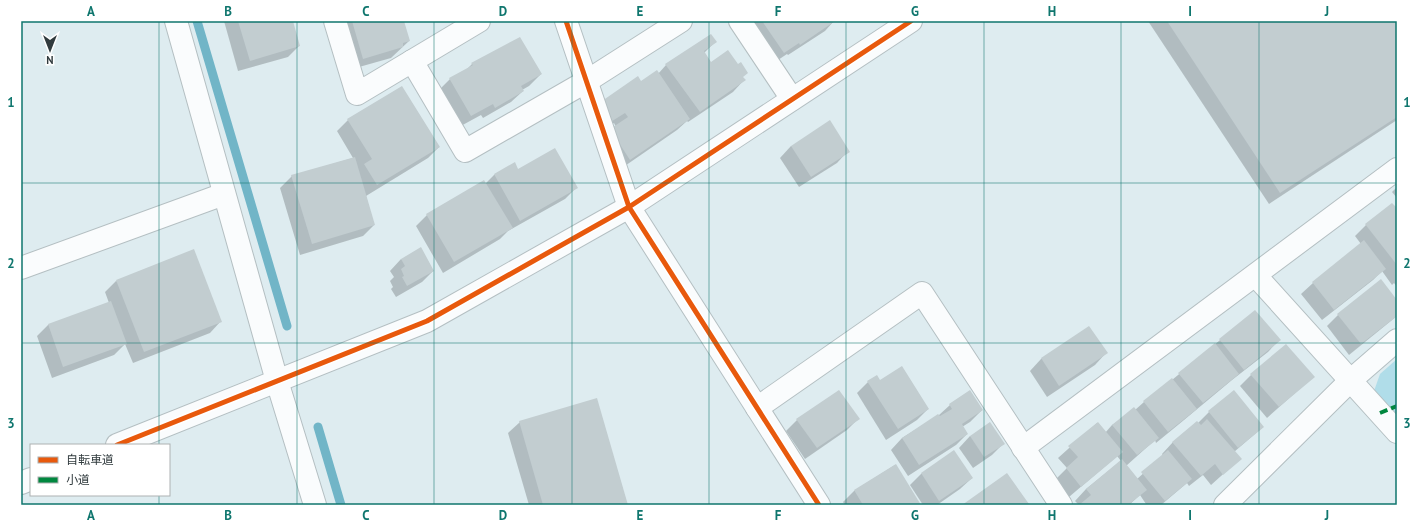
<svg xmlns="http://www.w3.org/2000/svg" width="1418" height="526" font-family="'PT Sans','Noto Sans JP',sans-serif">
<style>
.green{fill:#b0dde9}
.shadow{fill:#0003}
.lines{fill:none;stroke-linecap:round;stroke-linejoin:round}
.stream{stroke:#71b5c7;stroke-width:9}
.building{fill:#c2cdd0}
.minor-casing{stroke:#b4bfc2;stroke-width:24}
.minor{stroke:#fafcfd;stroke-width:22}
.quiet{stroke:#00873e;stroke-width:4;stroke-dasharray:8 4;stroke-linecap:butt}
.cycleway-casing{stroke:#fff;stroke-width:8}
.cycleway{stroke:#e8590c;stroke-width:5}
.grid{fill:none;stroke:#0f766e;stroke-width:1;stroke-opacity:0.55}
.neatline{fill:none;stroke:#0f766e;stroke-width:1.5}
.grid-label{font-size:13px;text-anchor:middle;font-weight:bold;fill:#0f766e}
</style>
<rect width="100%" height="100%" fill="#deecf0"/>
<!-- green -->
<path class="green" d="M 1397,359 L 1397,416 L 1374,391 L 1380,374 Z"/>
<!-- shadow -->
<g class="shadow">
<path d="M 224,21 L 292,21 L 299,46 L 288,57 L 238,71 Z"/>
<path d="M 337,21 L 403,21 L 409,41 L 391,58 L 352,69 Z"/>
<path d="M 746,21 L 834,21 L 825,31 L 788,55 L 787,54 L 772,64 Z"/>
<path d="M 1148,21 L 1397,21 L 1397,120 L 1269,204 Z"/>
<path d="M 715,42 L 704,53 L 711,63 L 742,78 L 744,80 L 733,92 L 688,122 L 687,121 L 677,130 L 619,170 L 616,127 L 614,123 L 597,134 L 588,120 L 593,114 L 641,82 L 658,74 L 666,65 Z"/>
<path d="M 472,64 L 541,74 L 529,86 L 522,90 L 523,91 L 511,102 L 483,118 L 481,115 L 459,127 L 438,91 L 450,79 L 466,70 Z"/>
<path d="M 348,120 L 439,147 L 428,158 L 366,196 L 374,225 L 363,236 L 300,255 L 280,188 L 292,176 L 353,158 L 337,131 Z"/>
<path d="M 791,146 L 848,151 L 837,163 L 799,187 L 780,158 Z"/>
<path d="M 514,164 L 518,170 L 576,188 L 565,199 L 508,231 L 500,239 L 443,273 L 416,226 L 427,215 L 485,184 L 494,175 Z"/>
<path d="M 1397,187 L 1397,198 L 1392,192 Z"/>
<path d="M 1397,210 L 1397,287 L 1394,283 L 1392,285 L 1382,271 L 1373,280 L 1322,320 L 1301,294 L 1313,283 L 1361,244 L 1355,236 L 1366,225 Z"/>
<path d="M 401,259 L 433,271 L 422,282 L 396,297 L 391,289 L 393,287 L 390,281 L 394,277 L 390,271 Z"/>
<path d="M 116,281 L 221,321 L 210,333 L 133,363 L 125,344 L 114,355 L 52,378 L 37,336 L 48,325 L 109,303 L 105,292 Z"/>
<path d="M 1397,301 L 1397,316 L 1349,355 L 1327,326 L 1338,315 Z"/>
<path d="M 1255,311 L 1279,340 L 1268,352 L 1232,380 L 1184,420 L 1156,443 L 1155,440 L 1126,466 L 1137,479 L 1163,456 L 1162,454 L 1173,442 L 1198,423 L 1209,412 L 1234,392 L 1263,427 L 1234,452 L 1240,459 L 1211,485 L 1203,475 L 1189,486 L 1187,483 L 1161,505 L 1145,505 L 1146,504 L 1140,495 L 1129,505 L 1079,505 L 1075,501 L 1086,489 L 1121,461 L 1117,456 L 1069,497 L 1055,480 L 1067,468 L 1058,458 L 1097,423 L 1105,433 L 1112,425 L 1135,410 L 1144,402 L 1171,380 L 1172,380 Z"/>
<path d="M 1089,327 L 1106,353 L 1095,365 L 1047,397 L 1030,371 L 1041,359 Z"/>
<path d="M 1251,375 L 1313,377 L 1267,418 L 1240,386 Z"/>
<path d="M 868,382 L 928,409 L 917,420 L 886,440 L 857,393 Z"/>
<path d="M 950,405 L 982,410 L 970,422 L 962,427 L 967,434 L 956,445 L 908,476 L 891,450 L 902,438 L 939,415 Z"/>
<path d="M 858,419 L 847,430 L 805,459 L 786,431 L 797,420 Z"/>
<path d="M 520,422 L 627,505 L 529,505 L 508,433 Z"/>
<path d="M 970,436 L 1003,444 L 992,455 L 973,468 L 959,448 Z"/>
<path d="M 954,452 L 972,478 L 960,489 L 937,505 L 923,505 L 910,485 L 921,474 Z"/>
<path d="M 895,465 L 920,505 L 845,505 L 843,502 L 854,491 Z"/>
<path d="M 1007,474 L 1028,504 L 1027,505 L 964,505 Z"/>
</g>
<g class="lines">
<!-- stream -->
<g class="stream">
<path d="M 197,21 L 287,326"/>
<path d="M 318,427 L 341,505"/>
</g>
</g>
<!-- building -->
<g class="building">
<path d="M 238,21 L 293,21 L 300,46 L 250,61 Z"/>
<path d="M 352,21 L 404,21 L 410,41 L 403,43 L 403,47 L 363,59 Z"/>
<path d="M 762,21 L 835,21 L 800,45 L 799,43 L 784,53 Z"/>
<path d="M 1167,21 L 1397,21 L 1397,117 L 1280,193 Z"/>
<path d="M 711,34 L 717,42 L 704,51 L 711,62 L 728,50 L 738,64 L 741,62 L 748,73 L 743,77 L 746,80 L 700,112 L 665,64 Z"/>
<path d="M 520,37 L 542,74 L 521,86 L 524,91 L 495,108 L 493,104 L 471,116 L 449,78 L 473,65 L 471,63 Z"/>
<path d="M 657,70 L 690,119 L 630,160 L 610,129 L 628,117 L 625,113 L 609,123 L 602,101 L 638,76 L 641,81 Z"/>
<path d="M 402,86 L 440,147 L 377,185 L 364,164 L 372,159 L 347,119 Z"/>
<path d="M 830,120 L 850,152 L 811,177 L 791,146 Z"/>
<path d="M 555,148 L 578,188 L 520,221 L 494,174 L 515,162 L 518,169 Z"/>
<path d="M 355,157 L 375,225 L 312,244 L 291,175 Z"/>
<path d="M 484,180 L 513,228 L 454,262 L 426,214 Z"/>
<path d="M 1392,203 L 1397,208 L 1397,265 L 1365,224 Z"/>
<path d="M 1364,240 L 1386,269 L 1334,310 L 1312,282 Z"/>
<path d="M 421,247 L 434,271 L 407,286 L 402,277 L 404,276 L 401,269 L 405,266 L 401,259 Z"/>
<path d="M 194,249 L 222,322 L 144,352 L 116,280 Z"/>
<path d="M 1381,279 L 1397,300 L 1397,316 L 1361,344 L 1337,314 Z"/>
<path d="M 111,301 L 127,344 L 63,367 L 48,324 Z"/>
<path d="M 1255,310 L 1281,340 L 1244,370 L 1219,339 Z"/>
<path d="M 1089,326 L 1108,353 L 1059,386 L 1041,358 Z"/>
<path d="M 1215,343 L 1239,374 L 1203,403 L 1178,373 Z"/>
<path d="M 1286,344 L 1315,377 L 1279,407 L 1250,374 Z"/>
<path d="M 902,366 L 929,409 L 898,429 L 867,381 L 877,375 L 880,380 Z"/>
<path d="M 1172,378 L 1197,409 L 1168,432 L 1143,401 Z"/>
<path d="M 839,390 L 860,419 L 817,448 L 796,419 Z"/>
<path d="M 970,390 L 983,410 L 962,424 L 968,434 L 919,465 L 902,438 L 938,414 L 940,416 L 952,409 L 949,404 Z"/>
<path d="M 1234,390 L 1264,427 L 1238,448 L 1208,411 Z"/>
<path d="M 597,398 L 628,505 L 543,505 L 519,421 Z"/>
<path d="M 1134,407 L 1159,438 L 1137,455 L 1112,425 Z"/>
<path d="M 1207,419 L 1242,459 L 1223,475 L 1215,464 L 1201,476 L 1172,442 L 1197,421 L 1201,425 Z"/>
<path d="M 990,422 L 1005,444 L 984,457 L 970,436 Z"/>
<path d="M 1098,422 L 1123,452 L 1081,487 L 1066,468 L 1078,457 L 1068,446 Z"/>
<path d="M 954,450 L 973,478 L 939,501 L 921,473 Z"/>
<path d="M 1168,450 L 1192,479 L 1165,501 L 1141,472 Z"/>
<path d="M 1122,459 L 1147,490 L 1128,505 L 1079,505 L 1091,495 L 1086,489 Z"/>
<path d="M 896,464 L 921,505 L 863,505 L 854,490 Z"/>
<path d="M 1007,473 L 1029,504 L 962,505 Z"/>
</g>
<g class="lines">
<!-- minor casing -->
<g class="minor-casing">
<g id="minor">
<path d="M 176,21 L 277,381 L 315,505"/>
<path d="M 335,21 L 357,94 L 479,21"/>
<path d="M 566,21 L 629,207 L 819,505"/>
<path d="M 740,21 L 792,99"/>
<path d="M 412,61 L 465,151 L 587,81 L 681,21"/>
<path d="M 21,268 L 224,194"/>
<path d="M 1256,276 L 1397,432"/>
<path d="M 757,408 L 922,293 L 1061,505"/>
<path d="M 117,445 L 427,321 L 629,207 L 911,21"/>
<path d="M 1023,448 L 1397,169"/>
<path d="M 21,483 L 31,479"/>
<path d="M 1225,505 L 1351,380 L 1397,340"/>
</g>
</g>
<!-- minor -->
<use href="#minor" class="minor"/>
<!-- quiet -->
<path class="quiet" d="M 1380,413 L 1397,406"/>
<!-- cycleway casing -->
<g class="cycleway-casing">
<g id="cycleway">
<path d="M 566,21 L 629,207 L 819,505"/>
<path d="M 117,445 L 427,321 L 629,207 L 911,21"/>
</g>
</g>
<!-- cycleway -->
<use href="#cycleway" class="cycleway"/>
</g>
<!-- grid -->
<path class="grid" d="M 159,21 L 159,445M 297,21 L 297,505M 434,21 L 434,505M 572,21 L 572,505M 709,21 L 709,505M 846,21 L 846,505M 984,21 L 984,505M 1121,21 L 1121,505M 1259,21 L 1259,505M 21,183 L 1397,183M 21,343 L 1397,343M 159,495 L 159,505"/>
<!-- border -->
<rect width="1418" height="526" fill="none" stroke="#ffffff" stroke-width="44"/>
<!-- legend -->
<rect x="30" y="444" width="140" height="52" fill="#ffffff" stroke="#adb1b2"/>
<rect x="38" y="457" width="20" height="6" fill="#e8590c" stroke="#adb1b2"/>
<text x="66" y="464" font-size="12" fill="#313b3e">自転車道</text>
<rect x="38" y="477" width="20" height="6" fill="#00873e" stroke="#adb1b2"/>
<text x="66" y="484" font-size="12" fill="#313b3e">小道</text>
<!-- north arrow -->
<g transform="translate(50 50) rotate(180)" stroke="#ffffff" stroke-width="3" paint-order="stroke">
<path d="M0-3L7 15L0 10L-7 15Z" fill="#313b3e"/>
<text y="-6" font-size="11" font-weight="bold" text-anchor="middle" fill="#313b3e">N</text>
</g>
<rect x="22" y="22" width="1374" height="482" class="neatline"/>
<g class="grid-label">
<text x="91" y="16">A</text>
<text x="228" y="16">B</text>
<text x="366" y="16">C</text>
<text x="503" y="16">D</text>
<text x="640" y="16">E</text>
<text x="778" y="16">F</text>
<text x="915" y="16">G</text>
<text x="1052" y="16">H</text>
<text x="1190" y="16">I</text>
<text x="1327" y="16">J</text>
<text x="11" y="107">1</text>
<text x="1407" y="107">1</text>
<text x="11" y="268">2</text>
<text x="1407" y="268">2</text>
<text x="11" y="428">3</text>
<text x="1407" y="428">3</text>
<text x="91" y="520">A</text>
<text x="228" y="520">B</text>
<text x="366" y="520">C</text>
<text x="503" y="520">D</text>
<text x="640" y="520">E</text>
<text x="778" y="520">F</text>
<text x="915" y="520">G</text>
<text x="1052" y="520">H</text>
<text x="1190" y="520">I</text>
<text x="1327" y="520">J</text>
</g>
</svg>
